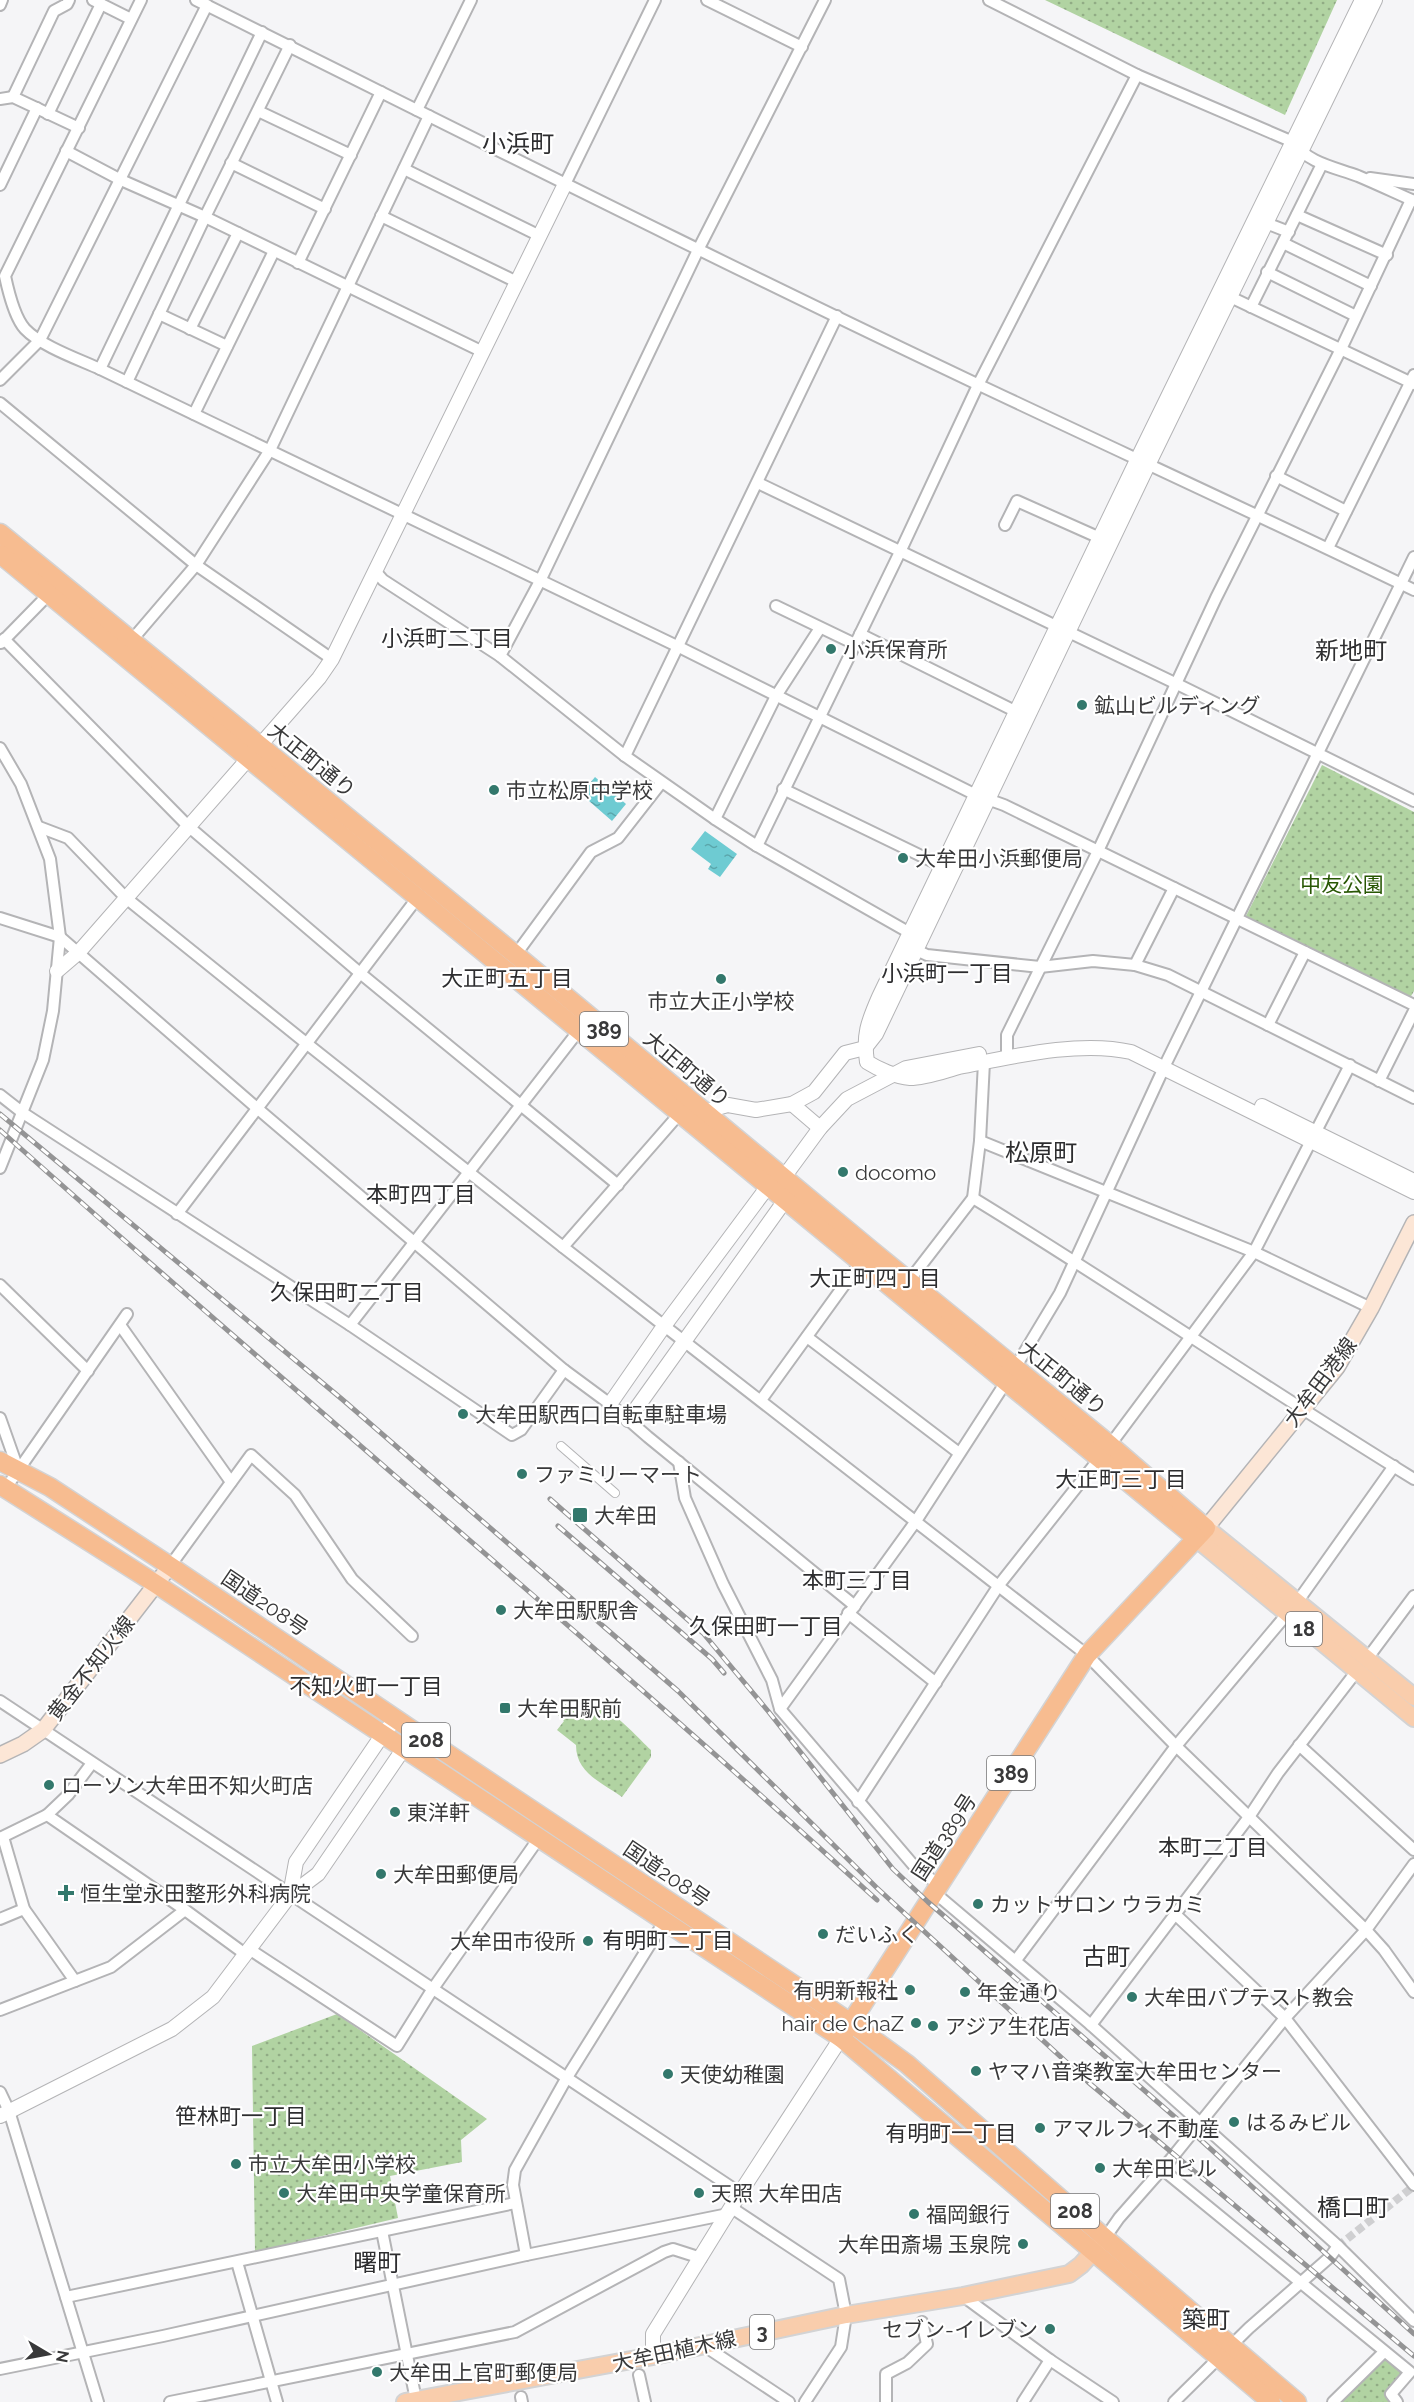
<svg xmlns="http://www.w3.org/2000/svg" width="1414" height="2402" font-family="Raleway,'Noto Sans JP',sans-serif">
<style>
.park{fill:url(#park-dots)}
.water{fill:url(#water-ripples)}
.lines{fill:none;stroke-linecap:round;stroke-linejoin:round}
.pedestrian-tunnel{stroke:#cfcfd1;stroke-width:8;stroke-dasharray:8 4;stroke-linecap:butt}
.pedestrian-casing{stroke:#b4b4b6;stroke-width:10}
.minor-casing{stroke:#b4b4b6;stroke-width:14}
.tertiary-casing{stroke:#b4b4b6;stroke-width:16}
.secondary-casing{stroke:#b4b4b6;stroke-width:18}
.primary-casing{stroke:#d3d3d4;stroke-width:20}
.trunk-casing{stroke:#d3d3d4;stroke-width:21}
.pedestrian{stroke:#fff;stroke-width:8}
.minor{stroke:#fff;stroke-width:10}
.tertiary{stroke:#fff;stroke-width:14}
.secondary{stroke:#fce6d6;stroke-width:15}
.primary{stroke:#f9cdac;stroke-width:16}
.trunk{stroke:#f7bc90;stroke-width:18}
.rail-casing{stroke:#949495;stroke-width:5}
.rail{stroke:#fff;stroke-width:3;stroke-dasharray:9;stroke-linecap:butt}
.poi-dot{fill:#33786c;stroke:#fff;stroke-width:2}
.labels{text-anchor:middle;dominant-baseline:central;stroke-width:4.5;stroke-linejoin:round;paint-order:stroke}
.shield{fill:#fff;stroke:#747475;stroke-width:1.5}
.shield-label{font-size:20px;font-weight:bold;fill:#39393a}
.poi-label{font-size:21px;fill:#39393a;stroke:#fff;text-anchor:start}
.street-label{font-size:21px;fill:#39393a;stroke:#fff}
.park-label{font-size:21px;fill:#285704;stroke:#fff}
.neighbourhood-label{font-size:22px;fill:#2e2e30;stroke:#fff}
.quarter-label{font-size:24px;fill:#2e2e30;stroke:#fff}
</style>
<defs>
<pattern id="park-dots" width="8" height="8" patternUnits="userSpaceOnUse" patternTransform="scale(1.5)"><rect width="8" height="8" fill="#b1d3a2"/><path d="M2 2h.1M6 6h.1" fill="none" stroke="#91ac85" stroke-width="1.8" stroke-linecap="round"/></pattern>
<pattern id="water-ripples" width="26" height="14" patternUnits="userSpaceOnUse" patternTransform="scale(1.5)"><rect width="26" height="14" fill="#6ecbd2"/><path d="M2 4q2-2 4 0t4 0M15 11q2-2 4 0t4 0" fill="none" stroke="#5ba6ab"/></pattern>
</defs>
<rect width="100%" height="100%" fill="#f5f5f7"/>
<!-- park -->
<g class="park">
<path d="M 1045,0 L 1337,0 L 1285,115 Z"/>
<path d="M 1322,765 L 1414,812 L 1414,991 L 1410,998 L 1246,916 Z"/>
<path d="M 565,1704 C 588,1722 585,1704 604,1710 C 617,1714 640,1740 651,1750 L 651,1757 L 622,1797 C 601,1782 576,1773 576,1745 L 557,1730 L 564,1721 L 556,1713 Z"/>
<path d="M 337,2014 L 487,2119 L 461,2140 L 462,2162 L 390,2176 L 398,2218 L 255,2252 L 252,2046 Z"/>
<path d="M 1386,2359 L 1403,2373 L 1385,2392 L 1391,2402 L 1338,2402 Z"/>
</g>
<!-- water -->
<g class="water">
<path d="M 595,777 L 626,804 L 612,821 L 581,794 Z"/>
<path d="M 705,831 L 737,854 L 720,877 L 708,869 L 711,864 L 691,849 Z"/>
</g>
<g class="lines">
<!-- pedestrian-tunnel -->
<path class="pedestrian-tunnel" d="M 1338,2246 L 1414,2186"/>
<!-- pedestrian casing -->
<g class="pedestrian-casing">
<path id="pedestrian" d="M 561,1446 L 615,1493"/>
</g>
<!-- minor casing -->
<g class="minor-casing">
<g id="minor">
<path d="M 93,0 L 131,19"/>
<path d="M 141,0 L 5,276 C 8,290 15,318 25,329 C 41,346 78,359 100,369 L 679,647 L 976,795 L 1004,805 L 1414,1005"/>
<path d="M 196,0 C 456,129 715,260 977,384 C 1123,453 1269,520 1414,590"/>
<path d="M 707,0 L 802,47"/>
<path d="M 989,0 L 1137,75 L 1293,142 C 1308,163 1334,167 1358,176 C 1377,184 1396,193 1414,201"/>
<path d="M 0,5 L 2,0"/>
<path d="M 13,97 L 54,11 L 67,4 L 69,0"/>
<path d="M 0,99 L 13,97 L 79,128"/>
<path d="M 417,110 L 471,0"/>
<path d="M 258,111 L 351,155"/>
<path d="M 48,114 L 101,4"/>
<path d="M 66,151 L 121,180 L 205,217 L 483,352"/>
<path d="M 231,163 L 325,209"/>
<path d="M 404,169 L 540,236"/>
<path d="M 1370,178 L 1414,184"/>
<path d="M 565,184 L 655,0"/>
<path d="M 0,185 L 37,108"/>
<path d="M 1297,215 L 1387,255"/>
<path d="M 381,216 L 517,282"/>
<path d="M 1261,221 L 1289,232"/>
<path d="M 1283,243 L 1371,286"/>
<path d="M 298,263 L 381,92"/>
<path d="M 1267,272 L 1356,316"/>
<path d="M 1224,294 L 1414,384"/>
<path d="M 1251,307 L 1322,164"/>
<path d="M 159,314 L 227,346"/>
<path d="M 190,329 L 238,233"/>
<path d="M 100,369 L 262,32"/>
<path d="M 0,380 L 40,340 L 207,5"/>
<path d="M 127,382 L 205,217 L 290,45"/>
<path d="M 0,403 L 196,565 L 332,659"/>
<path d="M 194,414 L 274,251"/>
<path d="M 1276,476 L 1346,511"/>
<path d="M 758,483 L 1177,684 L 1414,801"/>
<path d="M 1005,525 L 1017,501 L 1100,538"/>
<path d="M 1328,548 L 1414,375"/>
<path d="M 376,572 L 383,580 L 500,656 L 625,756 L 715,819 L 757,846 L 910,933 L 916,950 L 927,955 L 1040,967 L 1093,961 L 1135,965 L 1168,975 L 1414,1098"/>
<path d="M 776,606 L 855,644"/>
<path d="M 860,634 L 1017,712"/>
<path d="M 4,639 L 188,826 L 360,973 L 618,1185"/>
<path d="M 131,641 L 196,565 L 270,450 L 429,116"/>
<path d="M 1,643 L 49,594"/>
<path d="M 500,656 L 540,581 L 699,248 L 825,0"/>
<path d="M 0,748 L 21,784 L 50,859 L 60,937 L 53,1011 L 43,1060 L 0,1168"/>
<path d="M 625,756 L 837,316"/>
<path d="M 783,789 L 942,866"/>
<path d="M 715,819 L 776,696 L 820,628"/>
<path d="M 39,827 L 68,838 L 126,898 L 306,1043 L 563,1247 L 1087,1655 L 1176,1746 L 1366,1930 L 1384,1950 L 1414,1992"/>
<path d="M 757,846 L 900,552 L 978,385 L 1137,75"/>
<path d="M 0,918 L 60,937 L 258,1109 L 564,1370 L 610,1404 L 648,1437 L 855,1606"/>
<path d="M 514,957 L 591,852 L 618,838 L 661,783"/>
<path d="M 1135,965 L 1174,888"/>
<path d="M 1268,1025 L 1305,952"/>
<path d="M 1007,1058 L 1007,1035 L 1098,851 L 1216,598 L 1341,349 L 1411,200"/>
<path d="M 1379,1081 L 1414,1011"/>
<path d="M 0,1095 L 23,1113 L 350,1325 L 512,1435 L 521,1430 L 564,1370"/>
<path d="M 980,1141 L 1254,1252 L 1371,1308"/>
<path d="M 973,1198 C 1122,1289 1265,1388 1414,1479"/>
<path d="M 177,1214 L 418,897"/>
<path d="M 563,1247 L 681,1112"/>
<path d="M 909,1281 L 973,1198 L 980,1141 L 984,1062"/>
<path d="M 0,1285 L 88,1371"/>
<path d="M 120,1325 L 231,1482"/>
<path d="M 350,1325 L 580,1029"/>
<path d="M 807,1337 L 959,1453"/>
<path d="M 761,1400 L 863,1259"/>
<path d="M 0,1418 L 18,1469"/>
<path d="M 679,1462 L 685,1498 L 723,1584 L 772,1680 L 780,1709 L 915,1867 L 939,1885"/>
<path d="M 6,1488 L 127,1314"/>
<path d="M 170,1566 L 251,1455 L 295,1495 L 352,1579 L 412,1636"/>
<path d="M 1298,1601 L 1394,1466"/>
<path d="M 848,1613 L 936,1683"/>
<path d="M 1367,1659 L 1414,1596"/>
<path d="M 0,1701 L 740,2193"/>
<path d="M 780,1709 L 916,1521 L 1015,1368 L 1060,1293 L 1167,1061 L 1414,557"/>
<path d="M 1299,1745 L 1414,1850"/>
<path d="M 858,1802 L 999,1585 L 1110,1445 L 1254,1252 L 1350,1065"/>
<path d="M 47,1815 L 185,1910"/>
<path d="M 3,1837 L 24,1909 L 75,1981"/>
<path d="M 0,1838 L 47,1815 L 68,1795 L 92,1763"/>
<path d="M 935,1893 L 1091,2025 L 1338,2246 L 1414,2321"/>
<path d="M 1176,1915 L 1285,2018 L 1414,2185"/>
<path d="M 0,1919 L 24,1909"/>
<path d="M 249,1949 L 397,2046 L 432,1990 L 539,1838"/>
<path d="M 1016,1960 L 1176,1746 L 1287,1614"/>
<path d="M 0,2010 L 111,1967 L 185,1910 L 245,1954"/>
<path d="M 1091,2025 L 1249,1817 L 1278,1773 L 1356,1672"/>
<path d="M 0,2092 L 9,2111 L 98,2402"/>
<path d="M 1162,2169 L 1410,2372 L 1391,2394 L 1397,2402"/>
<path d="M 732,2208 L 839,2279 L 846,2315 L 841,2347 L 805,2402"/>
<path d="M 382,2231 L 416,2400"/>
<path d="M 1105,2238 L 1119,2218 L 1171,2159 L 1285,2018 L 1366,1930 L 1414,1864"/>
<path d="M 526,2255 L 513,2185 L 515,2170 L 566,2079 L 664,1922"/>
<path d="M 237,2262 L 277,2402"/>
<path d="M 963,2296 L 1050,2360 L 1113,2402"/>
<path d="M 66,2297 L 515,2203"/>
<path d="M 703,2345 L 789,2402"/>
<path d="M 0,2369 L 163,2336 L 526,2255 L 728,2214"/>
<path d="M 639,2375 L 645,2402"/>
<path d="M 521,2397 L 522,2402"/>
<path d="M 170,2402 L 515,2332 L 664,2252 L 673,2249 L 701,2258"/>
<path d="M 886,2402 L 886,2374 L 907,2363 L 927,2344 L 922,2322"/>
<path d="M 1023,2402 L 1050,2360"/>
<path d="M 1174,2402 L 1249,2328 L 1330,2257 L 1338,2246"/>
<path d="M 1333,2402 L 1384,2352"/>
</g>
</g>
<!-- tertiary casing -->
<g class="tertiary-casing">
<g id="tertiary">
<path d="M 1362,0 L 1138,458 L 879,997 C 868,1022 863,1035 867,1062 C 878,1069 896,1077 910,1078 C 925,1078 944,1071 959,1067 C 1011,1057 1079,1040 1131,1052 L 1414,1192"/>
<path d="M 57,971 L 78,953 L 319,678 L 332,659 L 565,184"/>
<path d="M 792,1104 L 820,1128"/>
<path d="M 1262,1106 L 1414,1181"/>
<path d="M 700,1116 L 713,1109 L 728,1105 L 756,1110 L 792,1104 L 814,1092 L 845,1053 L 865,1048 L 876,1034 L 1149,463 L 1375,0"/>
<path d="M 610,1404 L 664,1326 L 769,1185 L 784,1177 L 820,1128 L 847,1099 L 906,1068 L 979,1054"/>
<path d="M 628,1420 L 786,1199 L 785,1191"/>
<path d="M 290,1895 L 296,1862 L 383,1734 L 396,1719"/>
<path d="M 0,2116 L 172,2029 L 213,1997 L 290,1895 L 318,1874 L 415,1732"/>
<path d="M 653,2356 L 653,2334 L 740,2193 L 841,2038"/>
</g>
</g>
<!-- secondary casing -->
<g class="secondary-casing">
<g id="secondary">
<path d="M 1206,1528 L 1337,1367 L 1371,1308 L 1414,1223"/>
<path d="M 0,1755 L 23,1744 L 43,1730 L 170,1566"/>
</g>
</g>
<!-- primary casing -->
<g class="primary-casing">
<g id="primary">
<path d="M 1206,1528 L 1414,1697"/>
<path d="M 1196,1538 L 1414,1718"/>
<path d="M 405,2402 L 653,2356 L 846,2315 L 963,2296 L 1069,2274 L 1081,2265 L 1101,2243"/>
</g>
</g>
<!-- trunk casing -->
<g class="trunk-casing">
<g id="trunk">
<path d="M 0,533 L 516,955 L 871,1250 L 1110,1445 L 1206,1528 L 1087,1655 L 841,2038"/>
<path d="M 0,554 L 1196,1538"/>
<path d="M 0,1461 L 50,1487 L 170,1566 L 415,1732 L 851,2023 L 907,2064 L 1105,2238 L 1297,2402"/>
<path d="M 0,1485 L 156,1584 L 841,2038 L 1271,2402"/>
</g>
</g>
<!-- pedestrian -->
<use href="#pedestrian" class="pedestrian"/>
<!-- minor -->
<use href="#minor" class="minor"/>
<!-- tertiary -->
<use href="#tertiary" class="tertiary"/>
<!-- secondary -->
<use href="#secondary" class="secondary"/>
<!-- primary -->
<use href="#primary" class="primary"/>
<!-- trunk -->
<use href="#trunk" class="trunk"/>
<!-- rail casing -->
<g class="rail-casing">
<g id="rail">
<path d="M 0,1114 L 343,1400 L 678,1691 L 877,1888 L 1088,2082 L 1414,2356"/>
<path d="M 0,1130 C 290,1390 590,1638 877,1900"/>
<path d="M 550,1499 L 703,1633 L 768,1711 L 893,1869 L 928,1902 L 1192,2132 L 1414,2334"/>
<path d="M 558,1526 L 712,1659 L 724,1673"/>
</g>
</g>
<!-- rail -->
<use href="#rail" class="rail"/>
</g>
<!-- markers -->
<g class="poi-dot">
<circle cx="831" cy="649" r="6"/>
<circle cx="1082" cy="705" r="6"/>
<circle cx="494" cy="790" r="6"/>
<circle cx="903" cy="858" r="6"/>
<circle cx="721" cy="979" r="6"/>
<circle cx="843" cy="1172" r="6"/>
<circle cx="463" cy="1414" r="6"/>
<circle cx="522" cy="1474" r="6"/>
<rect x="572" y="1507" width="16" height="16" rx="3"/>
<circle cx="501" cy="1610" r="6"/>
<rect x="499" y="1702" width="12" height="12" rx="3"/>
<circle cx="49" cy="1785" r="6"/>
<circle cx="395" cy="1812" r="6"/>
<circle cx="381" cy="1874" r="6"/>
<path d="M63 1884h6v6h6v6h-6v6h-6v-6h-6v-6h6z"/>
<circle cx="978" cy="1904" r="6"/>
<circle cx="823" cy="1934" r="6"/>
<circle cx="588" cy="1941" r="6"/>
<circle cx="910" cy="1990" r="6"/>
<circle cx="965" cy="1992" r="6"/>
<circle cx="1132" cy="1997" r="6"/>
<circle cx="916" cy="2023" r="6"/>
<circle cx="933" cy="2026" r="6"/>
<circle cx="976" cy="2071" r="6"/>
<circle cx="668" cy="2074" r="6"/>
<circle cx="1234" cy="2122" r="6"/>
<circle cx="1040" cy="2128" r="6"/>
<circle cx="236" cy="2164" r="6"/>
<circle cx="1100" cy="2168" r="6"/>
<circle cx="284" cy="2193" r="6"/>
<circle cx="699" cy="2193" r="6"/>
<circle cx="914" cy="2214" r="6"/>
<circle cx="1023" cy="2244" r="6"/>
<circle cx="1050" cy="2329" r="6"/>
<circle cx="377" cy="2372" r="6"/>
</g>
<g class="labels">
<!-- shield labels -->
<g class="shield">
<rect x="580" y="1012" width="48" height="34" rx="4.5"/>
<rect x="1286" y="1612" width="36" height="34" rx="4.5"/>
<rect x="402" y="1723" width="48" height="34" rx="4.5"/>
<rect x="987" y="1756" width="48" height="34" rx="4.5"/>
<rect x="1051" y="2194" width="48" height="34" rx="4.5"/>
<rect x="750" y="2315" width="24" height="34" rx="4.5"/>
</g>
<g class="shield-label">
<text x="604" y="1029">389</text>
<text x="1304" y="1629">18</text>
<text x="426" y="1740">208</text>
<text x="1011" y="1773">389</text>
<text x="1075" y="2211">208</text>
<text x="762" y="2332">3</text>
</g>
<!-- poi labels -->
<g class="poi-label">
<text x="843" y="649">小浜保育所</text>
<text x="1094" y="705">鉱山ビルディング</text>
<text x="506" y="790">市立松原中学校</text>
<text x="915" y="858">大牟田小浜郵便局</text>
<text x="721" y="1001" text-anchor="middle">市立大正小学校</text>
<text x="855" y="1172">docomo</text>
<text x="475" y="1414">大牟田駅西口自転車駐車場</text>
<text x="534" y="1474">ファミリーマート</text>
<text x="594" y="1515">大牟田</text>
<text x="513" y="1610">大牟田駅駅舎</text>
<text x="517" y="1708">大牟田駅前</text>
<text x="61" y="1785">ローソン大牟田不知火町店</text>
<text x="407" y="1812">東洋軒</text>
<text x="393" y="1874">大牟田郵便局</text>
<text x="80" y="1893">恒生堂永田整形外科病院</text>
<text x="990" y="1904">カットサロン ウラカミ</text>
<text x="835" y="1934">だいふく</text>
<text x="576" y="1941" text-anchor="end">大牟田市役所</text>
<text x="898" y="1990" text-anchor="end">有明新報社</text>
<text x="977" y="1992">年金通り</text>
<text x="1144" y="1997">大牟田バプテスト教会</text>
<text x="904" y="2023" text-anchor="end">hair de ChaZ</text>
<text x="945" y="2026">アジア生花店</text>
<text x="988" y="2071">ヤマハ音楽教室大牟田センター</text>
<text x="680" y="2074">天使幼稚園</text>
<text x="1246" y="2122">はるみビル</text>
<text x="1052" y="2128">アマルフィ不動産</text>
<text x="248" y="2164">市立大牟田小学校</text>
<text x="1112" y="2168">大牟田ビル</text>
<text x="296" y="2193">大牟田中央学童保育所</text>
<text x="711" y="2193">天照 大牟田店</text>
<text x="926" y="2214">福岡銀行</text>
<text x="1011" y="2244" text-anchor="end">大牟田斎場 玉泉院</text>
<text x="1038" y="2329" text-anchor="end">セブン-イレブン</text>
<text x="389" y="2372">大牟田上官町郵便局</text>
</g>
<!-- street labels -->
<g class="street-label">
<text transform="translate(312 760) rotate(39)">大正町通り</text>
<text transform="translate(687 1069) rotate(40)">大正町通り</text>
<text transform="translate(1063 1378) rotate(39)">大正町通り</text>
<text transform="translate(1320 1382) rotate(-53)">大牟田港線</text>
<text transform="translate(265 1603) rotate(34)">国道208号</text>
<text transform="translate(91 1668) rotate(-52)">黄金不知火線</text>
<text transform="translate(944 1837) rotate(-57)">国道389号</text>
<text transform="translate(667 1874) rotate(34)">国道208号</text>
<text transform="translate(674 2351) rotate(-12)">大牟田植木線</text>
</g>
<!-- park labels -->
<g class="park-label">
<text x="1342" y="884">中友公園</text>
</g>
<!-- neighbourhood labels -->
<g class="neighbourhood-label">
<text x="447" y="638">小浜町二丁目</text>
<text x="947" y="973">小浜町一丁目</text>
<text x="507" y="978">大正町五丁目</text>
<text x="421" y="1194">本町四丁目</text>
<text x="875" y="1278">大正町四丁目</text>
<text x="347" y="1292">久保田町二丁目</text>
<text x="1121" y="1479">大正町三丁目</text>
<text x="857" y="1580">本町三丁目</text>
<text x="766" y="1626">久保田町一丁目</text>
<text x="366" y="1686">不知火町一丁目</text>
<text x="1213" y="1847">本町二丁目</text>
<text x="668" y="1940">有明町二丁目</text>
<text x="241" y="2116">笹林町一丁目</text>
<text x="951" y="2133">有明町一丁目</text>
</g>
<!-- quarter labels -->
<g class="quarter-label">
<text x="518" y="143">小浜町</text>
<text x="1351" y="650">新地町</text>
<text x="1041" y="1152">松原町</text>
<text x="1106" y="1956">古町</text>
<text x="1353" y="2207">橋口町</text>
<text x="377" y="2262">曙町</text>
<text x="1206" y="2319">築町</text>
</g>
</g>
<!-- north arrow -->
<g transform="translate(48 2354) rotate(100)" stroke="#ffffff" stroke-width="4.5" paint-order="stroke">
<path d="M0-4.5L10 22L0 15L-10 22Z" fill="#39393a"/>
<text y="-9" font-size="16" font-weight="bold" text-anchor="middle" fill="#39393a">N</text>
</g>
</svg>
